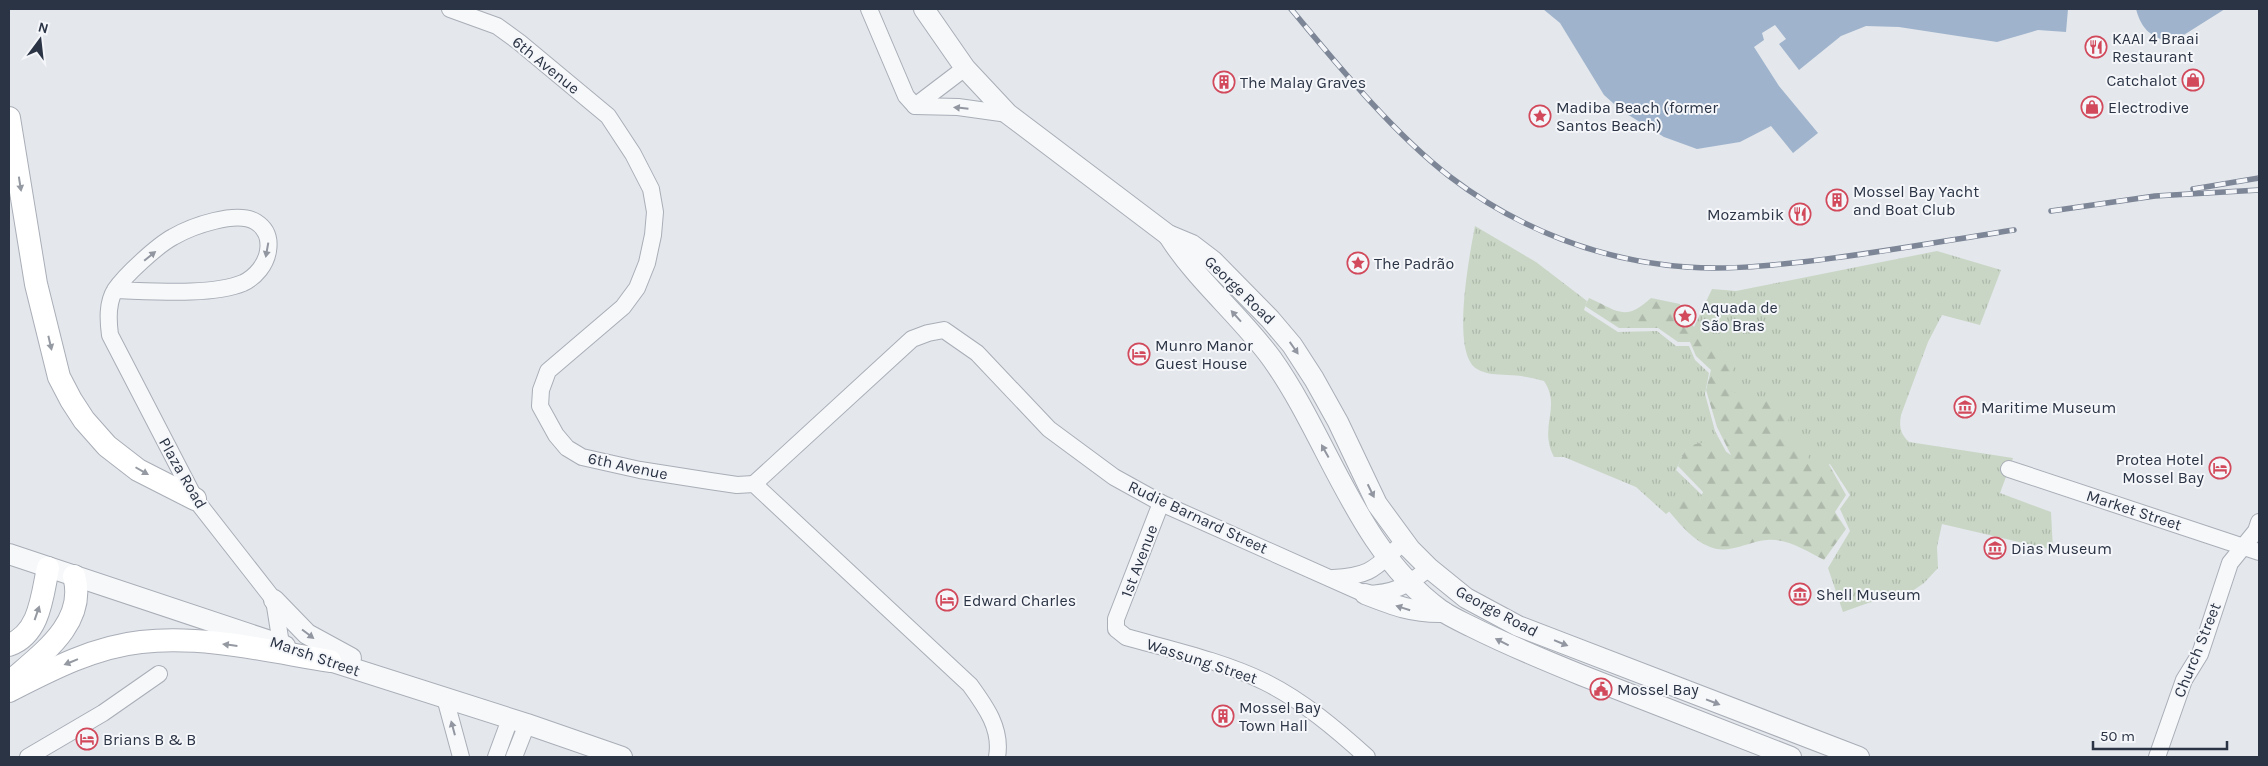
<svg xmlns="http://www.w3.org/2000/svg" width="2268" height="766" font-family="Karla,sans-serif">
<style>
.grass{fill:url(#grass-tufts)}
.forest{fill:url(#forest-firs)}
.water{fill:#9fb4cc}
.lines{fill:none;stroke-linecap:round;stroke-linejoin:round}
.minor-casing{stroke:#a9aeb7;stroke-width:18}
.tertiary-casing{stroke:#a9aeb7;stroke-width:22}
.secondary-casing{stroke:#a9aeb7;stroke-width:24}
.minor{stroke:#f7f8fa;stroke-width:16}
.tertiary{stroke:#f7f8fa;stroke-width:20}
.secondary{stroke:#fff;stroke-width:22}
.rail-casing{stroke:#7d8696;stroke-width:5.5}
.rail{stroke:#f4f6f9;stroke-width:4;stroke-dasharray:11;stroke-linecap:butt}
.oneway{fill:#9196a0}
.oneway2{fill:#959aa2}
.labels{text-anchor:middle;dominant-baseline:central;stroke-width:4;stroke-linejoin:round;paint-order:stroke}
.poi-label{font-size:16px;fill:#2b3445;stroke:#f4f6f9;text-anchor:start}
.street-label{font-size:16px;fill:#2b3445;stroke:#f4f6f9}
</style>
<defs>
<pattern id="grass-tufts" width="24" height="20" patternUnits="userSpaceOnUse" patternTransform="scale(1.25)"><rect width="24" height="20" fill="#c9d6c5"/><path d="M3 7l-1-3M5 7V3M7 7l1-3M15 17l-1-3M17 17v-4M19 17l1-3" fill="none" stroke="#adb8ab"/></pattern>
<pattern id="forest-firs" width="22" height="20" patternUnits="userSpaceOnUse" patternTransform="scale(1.25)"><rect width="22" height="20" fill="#c9d6c5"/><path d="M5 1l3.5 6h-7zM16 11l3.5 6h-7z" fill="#adb8ab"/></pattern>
</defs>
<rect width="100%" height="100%" fill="#e4e7ec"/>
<!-- grass -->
<g class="grass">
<path d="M 1475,226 L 1536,262 L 1587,301 L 1584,310 L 1618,332 L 1657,331 L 1676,346 L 1689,346 L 1695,360 L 1709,373 L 1705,394 L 1715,431 L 1730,459 L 1686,449 L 1676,470 L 1702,495 L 1698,506 L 1682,501 L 1666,514 L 1636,487 L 1564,457 L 1554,457 C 1538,426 1562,408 1544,381 C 1532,378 1520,375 1507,375 C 1496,374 1487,375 1477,369 C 1450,354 1470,253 1475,226 Z"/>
<path d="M 1937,251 L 2001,270 L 1980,325 L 1942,315 L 1928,342 L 1901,415 C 1899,426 1900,434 1909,442 L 2013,458 L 2000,493 L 2051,512 L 2053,550 L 1942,524 L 1937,547 L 1938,568 L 1924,583 L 1908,594 L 1868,603 L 1843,612 L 1828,568 L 1850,531 L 1840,509 L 1850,495 L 1830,464 L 1809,474 L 1784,438 L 1757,405 L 1729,395 L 1732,370 L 1677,327 L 1679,309 L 1694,327 L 1712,289 L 1736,291 Z"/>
</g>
<!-- forest -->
<path class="forest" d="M 1589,298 C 1618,311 1625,322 1651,298 L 1680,304 L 1680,324 L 1700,330 L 1733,366 L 1731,391 L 1758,401 L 1780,400 L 1790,412 L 1786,435 L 1805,449 L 1811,464 L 1827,461 L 1846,495 L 1835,512 L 1846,529 L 1824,560 C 1806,551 1787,538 1767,540 C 1754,541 1742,547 1729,549 C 1703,553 1683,528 1668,510 L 1683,497 L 1699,502 L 1703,492 L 1678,466 L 1687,446 L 1710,441 L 1731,455 L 1717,427 L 1706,390 L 1711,370 L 1696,356 L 1690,342 L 1678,342 L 1658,328 L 1619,328 L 1585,306 Z"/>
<!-- water -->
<g class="water">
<path d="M 1543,9 L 2068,9 L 2066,32 L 2038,30 L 1997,42 L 1899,27 L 1866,26 L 1841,36 L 1799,70 L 1779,44 L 1786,39 L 1775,25 L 1762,33 L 1764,40 L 1754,47 L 1779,86 L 1818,133 L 1793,153 L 1771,126 L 1740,142 L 1697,149 L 1664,137 L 1622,111 L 1604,95 L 1560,23 Z"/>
<path d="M 2136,9 L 2225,9 L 2171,43 C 2151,36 2142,31 2136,9 Z"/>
</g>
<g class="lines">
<!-- minor casing -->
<g class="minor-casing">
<g id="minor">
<path d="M 450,9 L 497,26 L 519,42 L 608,116 L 633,154 L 651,189 L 655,212 L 653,235 L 647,263 L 637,288 L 623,307 L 548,371 L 541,390 L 540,406 L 556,435 L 567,448 L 582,457 L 640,470 L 710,481 L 737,485 L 754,484 L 970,685 C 986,707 1002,729 997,757"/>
<path d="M 869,9 L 906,96 L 915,106 L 958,107 L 1008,114"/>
<path d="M 915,106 L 965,68"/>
<path d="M 115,290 C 150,291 212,296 243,283 C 256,277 266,264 268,251 C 270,239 267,229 256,222 C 237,210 192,226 173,237 C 158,245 125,275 115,290 C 107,303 108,320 110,335 L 195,499 L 274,600 L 281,644"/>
<path d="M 2009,469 L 2259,552"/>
<path d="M 754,484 L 912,339 L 928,333 L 944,330 L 977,353 L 1049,429 L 1114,477 L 1161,503 L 1365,594 C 1394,593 1406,587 1429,568"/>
<path d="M 1161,503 L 1116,619 L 1116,629 L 1126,637 C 1172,650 1222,661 1265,682 C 1303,701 1336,729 1367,757"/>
<path d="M 1333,578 C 1373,576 1375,567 1404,542"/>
<path d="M 445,698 L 461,757"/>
<path d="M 28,757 L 103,713 L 159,674"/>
<path d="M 496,757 L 510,719"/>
<path d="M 514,757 L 527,724"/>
<path d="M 2157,757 L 2184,680 L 2200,654 L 2230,563 L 2256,531 L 2259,522"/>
</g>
</g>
<!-- tertiary casing -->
<g class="tertiary-casing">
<g id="tertiary">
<path d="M 924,9 L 965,68 L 1008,114 L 1168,235 L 1192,245 L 1213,261 L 1270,319 L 1292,345 L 1314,379 L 1338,422 L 1377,504 L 1410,549 L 1429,568 L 1466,598 L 1518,626 L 1859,757"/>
<path d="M 1168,235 C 1197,281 1240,315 1272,359 C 1330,441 1357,550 1442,611 C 1451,617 1462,622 1472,627 C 1508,645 1544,660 1581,675 C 1651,702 1721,730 1791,757"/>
<path d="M 9,554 L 285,646"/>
<path d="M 1365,594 C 1393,605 1413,613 1444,612"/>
<path d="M 274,600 L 307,634 L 351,658"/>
<path d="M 314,656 L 527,724 L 622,757"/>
</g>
</g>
<!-- secondary casing -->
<g class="secondary-casing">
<g id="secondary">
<path d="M 9,118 L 36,284 L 59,377 L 71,400 L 84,420 L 107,446 L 138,470 L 195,499"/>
<path d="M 9,645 C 40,634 42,596 48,568"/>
<path d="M 12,680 C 43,653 87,622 74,576"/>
<path d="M 9,691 C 50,670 94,647 141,642 C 204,635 268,651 330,661"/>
</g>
</g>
<!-- minor -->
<use href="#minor" class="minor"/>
<!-- tertiary -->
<use href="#tertiary" class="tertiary"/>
<!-- secondary -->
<use href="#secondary" class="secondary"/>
<!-- rail casing -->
<g class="rail-casing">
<g id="rail">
<path d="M 1291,9 C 1337,64 1392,132 1449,176 C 1518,229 1600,261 1687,267 C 1726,270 1764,266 1802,262 C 1873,254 1943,241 2014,230"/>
<path d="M 2193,189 L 2259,178"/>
<path d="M 2051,211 L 2155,196 L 2259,190"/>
</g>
</g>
<!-- rail -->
<use href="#rail" class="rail"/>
</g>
<!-- one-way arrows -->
<defs><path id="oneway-solid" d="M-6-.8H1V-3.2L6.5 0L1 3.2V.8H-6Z" transform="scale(1.25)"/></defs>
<g class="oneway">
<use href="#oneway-solid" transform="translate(961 108) rotate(-174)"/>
<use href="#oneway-solid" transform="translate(267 250) rotate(100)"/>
<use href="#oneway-solid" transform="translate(150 256) rotate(-39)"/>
<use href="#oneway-solid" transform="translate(1236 316) rotate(-132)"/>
<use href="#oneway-solid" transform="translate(1294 348) rotate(55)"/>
<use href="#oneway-solid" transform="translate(1325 451) rotate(-119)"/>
<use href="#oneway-solid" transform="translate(1371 491) rotate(64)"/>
<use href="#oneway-solid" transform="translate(1403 608) rotate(-162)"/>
<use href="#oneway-solid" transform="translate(308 634) rotate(37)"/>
<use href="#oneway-solid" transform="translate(1502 642) rotate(-153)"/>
<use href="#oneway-solid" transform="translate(1561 643) rotate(22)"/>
<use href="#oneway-solid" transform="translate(1713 702) rotate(21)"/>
<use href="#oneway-solid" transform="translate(453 728) rotate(-105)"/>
</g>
<g class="oneway2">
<use href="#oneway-solid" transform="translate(20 184) rotate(81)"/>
<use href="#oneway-solid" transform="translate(50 343) rotate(77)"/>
<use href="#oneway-solid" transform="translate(142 471) rotate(30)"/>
<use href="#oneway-solid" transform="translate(37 613) rotate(-71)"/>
<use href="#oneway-solid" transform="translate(230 645) rotate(-173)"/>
<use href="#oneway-solid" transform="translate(71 662) rotate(158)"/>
</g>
<!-- icons -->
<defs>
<g id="restaurant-ring" transform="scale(1.125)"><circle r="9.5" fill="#f4f6f9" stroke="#d1495b" stroke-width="1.5"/><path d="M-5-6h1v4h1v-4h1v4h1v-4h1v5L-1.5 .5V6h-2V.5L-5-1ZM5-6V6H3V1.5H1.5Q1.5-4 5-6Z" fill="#d1495b"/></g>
<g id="shop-ring" transform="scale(1.125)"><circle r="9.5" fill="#f4f6f9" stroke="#d1495b" stroke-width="1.5"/><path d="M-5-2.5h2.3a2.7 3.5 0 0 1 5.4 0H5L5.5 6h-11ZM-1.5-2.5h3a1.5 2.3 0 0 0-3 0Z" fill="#d1495b"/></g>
<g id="building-ring" transform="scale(1.125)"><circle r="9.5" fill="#f4f6f9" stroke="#d1495b" stroke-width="1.5"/><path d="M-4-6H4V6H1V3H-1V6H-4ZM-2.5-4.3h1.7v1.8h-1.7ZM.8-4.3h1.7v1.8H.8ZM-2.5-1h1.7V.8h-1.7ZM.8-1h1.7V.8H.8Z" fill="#d1495b"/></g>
<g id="sight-ring" transform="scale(1.125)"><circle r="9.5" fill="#f4f6f9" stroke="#d1495b" stroke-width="1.5"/><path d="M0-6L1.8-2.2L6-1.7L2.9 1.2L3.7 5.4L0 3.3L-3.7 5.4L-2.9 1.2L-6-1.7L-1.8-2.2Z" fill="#d1495b"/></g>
<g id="hotel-ring" transform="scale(1.125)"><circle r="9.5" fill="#f4f6f9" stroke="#d1495b" stroke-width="1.5"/><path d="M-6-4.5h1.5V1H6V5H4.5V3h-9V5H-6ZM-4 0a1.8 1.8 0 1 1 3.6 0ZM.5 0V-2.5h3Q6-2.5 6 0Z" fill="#d1495b"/></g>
<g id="museum-ring" transform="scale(1.125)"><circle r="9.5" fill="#f4f6f9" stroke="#d1495b" stroke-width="1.5"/><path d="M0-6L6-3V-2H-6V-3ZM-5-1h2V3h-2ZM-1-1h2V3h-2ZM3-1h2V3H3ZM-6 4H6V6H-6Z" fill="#d1495b"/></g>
<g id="civic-ring" transform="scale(1.125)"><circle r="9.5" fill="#f4f6f9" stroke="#d1495b" stroke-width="1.5"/><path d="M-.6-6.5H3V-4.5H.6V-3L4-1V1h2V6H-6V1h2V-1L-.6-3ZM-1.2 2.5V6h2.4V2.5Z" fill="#d1495b"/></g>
</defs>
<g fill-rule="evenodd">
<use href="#restaurant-ring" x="2096" y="47"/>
<use href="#shop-ring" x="2193" y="80"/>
<use href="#building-ring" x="1224" y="82"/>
<use href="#shop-ring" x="2092" y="107"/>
<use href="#sight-ring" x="1540" y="116"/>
<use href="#building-ring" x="1837" y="200"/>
<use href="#restaurant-ring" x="1800" y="214"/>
<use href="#sight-ring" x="1358" y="263"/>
<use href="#sight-ring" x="1685" y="316"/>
<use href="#hotel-ring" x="1139" y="354"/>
<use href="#museum-ring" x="1965" y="407"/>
<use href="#hotel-ring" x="2220" y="468"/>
<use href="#museum-ring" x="1995" y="548"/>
<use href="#museum-ring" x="1800" y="594"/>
<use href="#hotel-ring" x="947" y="600"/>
<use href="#civic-ring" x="1601" y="689"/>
<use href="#building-ring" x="1223" y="716"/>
<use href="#hotel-ring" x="87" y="739"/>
</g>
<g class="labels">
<!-- poi labels -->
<g class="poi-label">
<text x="2112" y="38">KAAI 4 Braai<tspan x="2112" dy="18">Restaurant</tspan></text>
<text x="2177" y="80" text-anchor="end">Catchalot</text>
<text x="1240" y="82">The Malay Graves</text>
<text x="1556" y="107">Madiba Beach (former<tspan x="1556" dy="18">Santos Beach)</tspan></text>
<text x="2108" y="107">Electrodive</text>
<text x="1853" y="191">Mossel Bay Yacht<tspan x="1853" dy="18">and Boat Club</tspan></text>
<text x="1784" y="214" text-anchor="end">Mozambik</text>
<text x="1374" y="263">The Padrão</text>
<text x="1701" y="307">Aquada de<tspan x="1701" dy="18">São Bras</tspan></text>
<text x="1155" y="345">Munro Manor<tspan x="1155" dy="18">Guest House</tspan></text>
<text x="1981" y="407">Maritime Museum</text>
<text x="2204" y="459" text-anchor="end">Protea Hotel<tspan x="2204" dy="18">Mossel Bay</tspan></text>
<text x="2011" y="548">Dias Museum</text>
<text x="1816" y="594">Shell Museum</text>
<text x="963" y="600">Edward Charles</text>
<text x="1617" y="689">Mossel Bay</text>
<text x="1239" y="707">Mossel Bay<tspan x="1239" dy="18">Town Hall</tspan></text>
<text x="103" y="739">Brians B &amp; B</text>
</g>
<!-- street labels -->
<g class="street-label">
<text transform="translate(546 65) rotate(39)">6th Avenue</text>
<text transform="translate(1240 290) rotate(44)">George Road</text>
<text transform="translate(628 466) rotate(12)">6th Avenue</text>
<text transform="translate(183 473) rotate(60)">Plaza Road</text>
<text transform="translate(2134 510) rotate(18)">Market Street</text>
<text transform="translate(1198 517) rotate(25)">Rudie Barnard Street</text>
<text transform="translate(1139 561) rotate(-69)">1st Avenue</text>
<text transform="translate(1497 611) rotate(28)">George Road</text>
<text transform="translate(2197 650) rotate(-68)">Church Street</text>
<text transform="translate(315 656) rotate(19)">Marsh Street</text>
<text transform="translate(1202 661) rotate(18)">Wassung Street</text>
</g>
</g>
<!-- border -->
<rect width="2268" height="766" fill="none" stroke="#2b3445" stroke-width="20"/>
<!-- north arrow -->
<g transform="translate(40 40) rotate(15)" stroke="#f4f6f9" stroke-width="4" paint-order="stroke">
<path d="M0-4L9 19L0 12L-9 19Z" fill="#2b3445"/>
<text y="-8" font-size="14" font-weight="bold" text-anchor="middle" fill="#2b3445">N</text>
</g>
<!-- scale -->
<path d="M2093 741v8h134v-8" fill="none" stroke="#2b3445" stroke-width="2.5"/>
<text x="2100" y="741" font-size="15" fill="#2b3445" stroke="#f4f6f9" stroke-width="4" paint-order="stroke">50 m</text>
</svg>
